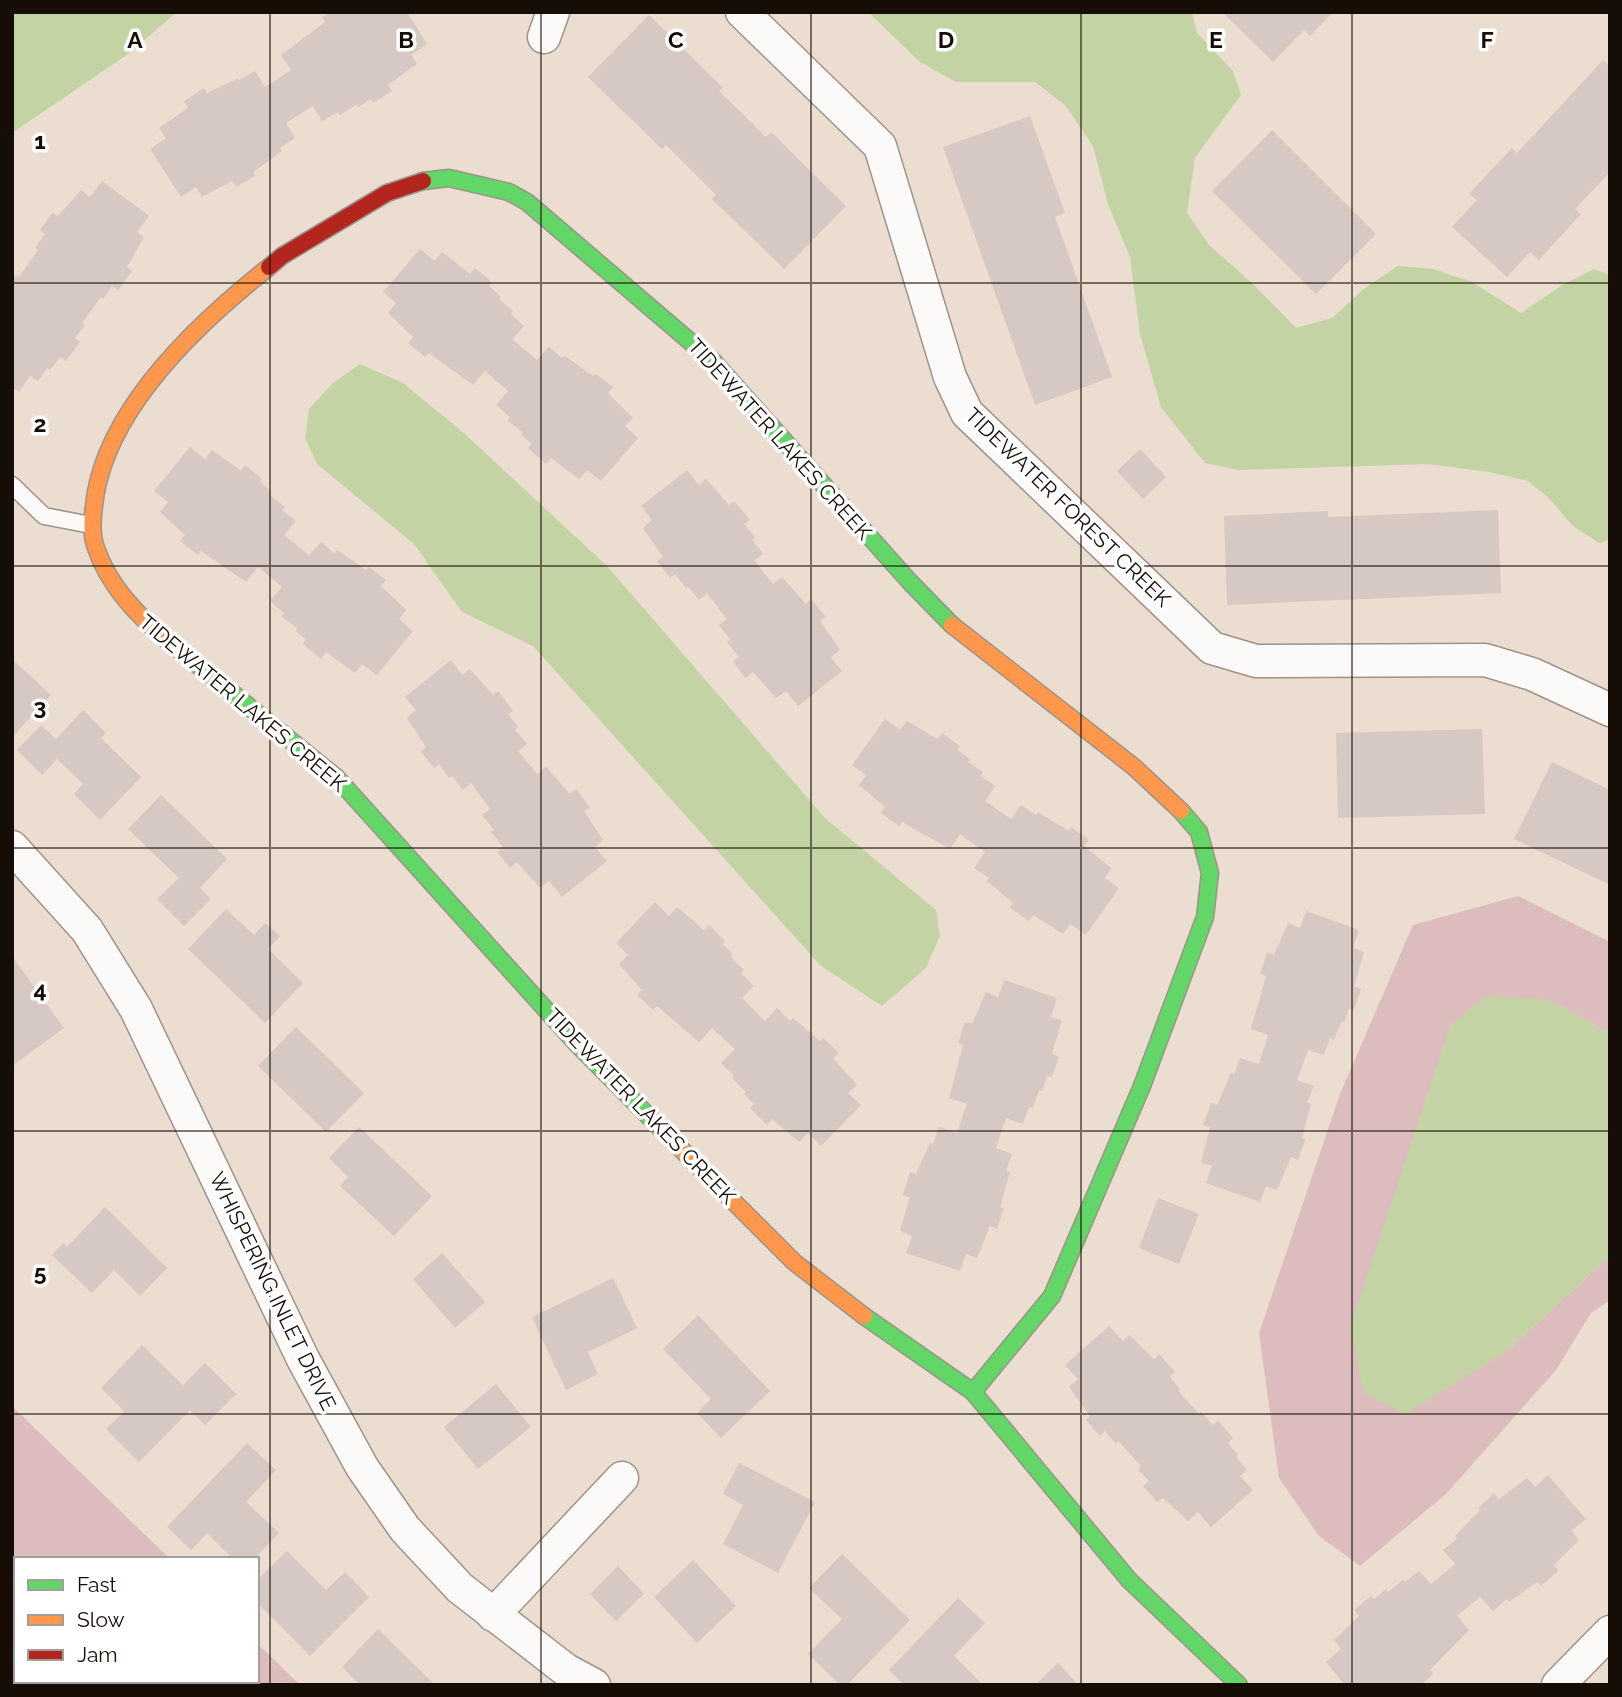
<svg xmlns="http://www.w3.org/2000/svg" width="1622" height="1697" font-family="Raleway,sans-serif">
<style>
.green{fill:#ddbcbe}
.water{fill:#c3d3a3}
.building{fill:#d6c8c2}
.lines{fill:none;stroke-linecap:round;stroke-linejoin:round}
.lane-casing{stroke:#9d9389;stroke-width:19}
.street-casing{stroke:#9d9389;stroke-width:35}
.fast-casing{stroke:#9d9389;stroke-width:19}
.slow-casing{stroke:#9d9389;stroke-width:19}
.jam-casing{stroke:#9d9389;stroke-width:19}
.lane{stroke:#fcfaf8;stroke-width:16}
.street{stroke:#fcfaf8;stroke-width:32}
.fast{stroke:#63d668;stroke-width:16}
.slow{stroke:#ff974d;stroke-width:16}
.jam{stroke:#b3261e;stroke-width:16}
.grid{fill:none;stroke:#160d06;stroke-width:2;stroke-opacity:0.55}
.labels{text-anchor:middle;dominant-baseline:central;stroke-width:7;stroke-linejoin:round;paint-order:stroke}
.street-label{font-size:21px;fill:#160d06;stroke:#fff}
.grid-label{font-size:23px;text-anchor:middle;font-weight:bold;fill:#160d06;stroke:#fff;stroke-width:7;stroke-linejoin:round;paint-order:stroke}
</style>
<rect width="100%" height="100%" fill="#ebddd0"/>
<!-- green -->
<g class="green">
<path d="M 1518,896 L 1610,942 L 1610,1033 L 1548,1000 L 1507,1351 L 1610,1256 L 1610,1300 L 1591,1313 L 1556,1370 L 1447,1493 L 1360,1566 L 1319,1536 L 1279,1478 L 1259,1333 L 1340,1094 L 1413,925 Z"/>
<path d="M 12,1406 L 170,1559 L 16,1559 L 16,1681 L 257,1681 L 257,1643 L 300,1685 L 12,1685 Z"/>
</g>
<!-- water -->
<g class="water">
<path d="M 12,12 L 177,12 L 128,54 L 12,133 Z"/>
<path d="M 868,12 L 1192,12 L 1197,33 L 1233,71 L 1241,95 L 1195,158 L 1187,213 L 1209,245 L 1253,284 L 1296,328 L 1332,318 L 1365,288 L 1398,266 L 1433,269 L 1472,282 L 1521,313 L 1564,284 L 1594,269 L 1610,275 L 1610,539 L 1599,543 L 1573,526 L 1549,498 L 1528,481 L 1489,472 L 1429,464 L 1239,470 L 1205,463 L 1161,407 L 1140,334 L 1130,257 L 1108,204 L 1093,146 L 1065,105 L 1035,82 L 956,82 L 920,62 Z"/>
<path d="M 360,364 L 403,383 L 466,435 L 607,566 L 825,818 L 936,910 L 940,936 L 926,968 L 882,1006 L 821,966 L 533,646 L 462,612 L 414,544 L 317,464 L 305,438 L 309,409 L 333,383 Z"/>
<path d="M 1486,996 L 1548,1000 L 1610,1033 L 1610,1256 L 1507,1351 L 1405,1414 L 1363,1392 L 1351,1326 L 1450,1026 Z"/>
</g>
<!-- building -->
<g class="building">
<path d="M 330,12 L 407,12 L 427,44 L 411,55 L 417,64 L 388,85 L 392,91 L 373,103 L 371,99 L 358,107 L 356,105 L 340,115 L 338,112 L 322,121 L 313,106 L 286,123 L 295,138 L 280,148 L 282,151 L 253,172 L 255,176 L 236,187 L 232,181 L 202,197 L 196,187 L 181,197 L 150,149 L 166,138 L 159,128 L 188,108 L 184,101 L 204,88 L 207,93 L 238,78 L 239,80 L 255,71 L 265,87 L 291,70 L 281,55 L 325,22 L 322,17 Z"/>
<path d="M 1222,12 L 1333,12 L 1310,36 L 1304,30 L 1273,62 Z"/>
<path d="M 649,15 L 723,88 L 719,91 L 766,137 L 771,132 L 846,206 L 784,269 L 712,199 L 716,195 L 666,145 L 662,149 L 588,77 Z"/>
<path d="M 1603,60 L 1610,67 L 1610,172 L 1575,209 L 1581,214 L 1539,260 L 1530,252 L 1507,277 L 1452,227 L 1477,200 L 1469,194 L 1512,148 L 1517,153 Z"/>
<path d="M 1030,116 L 1065,213 L 1055,217 L 1112,377 L 1035,405 L 943,147 Z"/>
<path d="M 1272,130 L 1376,234 L 1316,294 L 1212,191 Z"/>
<path d="M 102,181 L 149,216 L 137,232 L 144,237 L 127,267 L 132,271 L 118,290 L 112,286 L 103,299 L 101,297 L 82,323 L 85,325 L 75,338 L 80,342 L 66,361 L 60,357 L 50,370 L 47,368 L 38,381 L 30,376 L 19,392 L 12,387 L 12,279 L 16,275 L 19,277 L 38,250 L 35,248 L 45,234 L 40,230 L 52,213 L 58,216 L 81,190 L 90,197 Z"/>
<path d="M 420,249 L 435,261 L 442,252 L 470,274 L 475,268 L 492,282 L 489,286 L 501,297 L 499,299 L 513,311 L 511,314 L 524,326 L 512,339 L 537,360 L 549,347 L 562,358 L 565,356 L 593,376 L 596,374 L 613,387 L 608,393 L 633,418 L 625,426 L 638,438 L 601,481 L 587,470 L 579,479 L 551,458 L 546,464 L 528,448 L 532,444 L 521,435 L 523,433 L 507,420 L 510,417 L 496,405 L 508,391 L 485,371 L 473,385 L 429,353 L 425,357 L 408,343 L 413,337 L 388,313 L 396,303 L 383,292 Z"/>
<path d="M 190,447 L 205,459 L 212,450 L 241,471 L 245,465 L 262,479 L 260,482 L 272,492 L 270,495 L 285,507 L 282,510 L 296,521 L 284,535 L 309,555 L 321,542 L 334,553 L 337,550 L 366,570 L 369,567 L 386,580 L 381,586 L 406,610 L 399,619 L 413,631 L 377,675 L 362,664 L 355,673 L 326,652 L 321,659 L 303,644 L 306,639 L 295,631 L 297,628 L 281,616 L 284,613 L 270,601 L 282,587 L 258,567 L 246,582 L 201,551 L 198,555 L 180,541 L 185,535 L 160,512 L 168,502 L 154,491 Z"/>
<path d="M 1140,449 L 1166,477 L 1143,499 L 1117,471 Z"/>
<path d="M 687,470 L 699,485 L 706,479 L 729,505 L 734,501 L 750,520 L 744,524 L 755,537 L 752,540 L 763,554 L 754,560 L 773,584 L 782,577 L 806,604 L 811,599 L 826,617 L 820,621 L 840,650 L 831,657 L 842,671 L 798,706 L 786,691 L 776,698 L 753,672 L 745,678 L 733,661 L 739,657 L 727,642 L 730,639 L 719,625 L 727,619 L 707,593 L 699,600 L 688,586 L 686,588 L 675,574 L 670,578 L 657,561 L 663,557 L 643,528 L 652,520 L 641,506 Z"/>
<path d="M 1498,510 L 1501,593 L 1227,605 L 1224,516 L 1328,511 L 1328,517 Z"/>
<path d="M 12,659 L 51,695 L 14,735 L 12,733 Z"/>
<path d="M 451,660 L 462,675 L 470,669 L 493,695 L 498,691 L 513,711 L 508,714 L 518,727 L 515,730 L 527,744 L 518,751 L 537,774 L 546,767 L 570,794 L 576,789 L 590,807 L 584,811 L 603,840 L 595,847 L 607,861 L 562,897 L 549,881 L 540,888 L 517,862 L 510,868 L 497,852 L 503,847 L 491,832 L 494,830 L 482,815 L 490,809 L 471,783 L 463,790 L 452,776 L 449,778 L 439,764 L 434,768 L 421,752 L 426,747 L 407,718 L 416,710 L 405,697 Z"/>
<path d="M 83,710 L 106,733 L 101,738 L 141,777 L 100,820 L 74,794 L 83,784 L 57,759 L 42,775 L 17,750 L 41,725 L 56,739 Z"/>
<path d="M 885,719 L 900,730 L 907,721 L 937,739 L 942,733 L 960,746 L 957,750 L 970,759 L 968,762 L 983,772 L 981,776 L 995,786 L 985,801 L 1011,819 L 1021,805 L 1036,815 L 1038,812 L 1069,831 L 1071,827 L 1089,840 L 1084,846 L 1111,868 L 1105,878 L 1119,888 L 1086,935 L 1070,924 L 1063,934 L 1033,915 L 1029,921 L 1010,908 L 1013,903 L 987,881 L 989,878 L 974,868 L 985,852 L 960,834 L 950,849 L 902,822 L 899,826 L 881,813 L 885,807 L 859,785 L 866,775 L 852,765 Z"/>
<path d="M 1482,729 L 1485,814 L 1338,818 L 1336,733 Z"/>
<path d="M 1552,762 L 1610,790 L 1610,885 L 1514,839 Z"/>
<path d="M 161,795 L 227,859 L 200,888 L 211,899 L 184,926 L 157,899 L 179,878 L 128,829 Z"/>
<path d="M 655,902 L 669,916 L 677,907 L 704,930 L 709,925 L 725,941 L 722,944 L 733,954 L 731,957 L 744,970 L 741,973 L 754,986 L 742,998 L 765,1021 L 777,1008 L 790,1021 L 793,1018 L 820,1041 L 823,1038 L 839,1053 L 833,1058 L 857,1085 L 848,1093 L 861,1105 L 821,1146 L 808,1133 L 799,1142 L 772,1119 L 767,1125 L 750,1108 L 754,1104 L 744,1094 L 746,1092 L 732,1078 L 734,1076 L 721,1063 L 735,1049 L 712,1028 L 699,1042 L 657,1006 L 653,1010 L 637,995 L 642,990 L 619,964 L 628,955 L 616,943 Z"/>
<path d="M 226,909 L 254,935 L 265,923 L 280,936 L 268,949 L 303,983 L 265,1023 L 188,949 Z"/>
<path d="M 1306,911 L 1359,930 L 1353,948 L 1364,952 L 1354,986 L 1361,989 L 1354,1010 L 1349,1008 L 1344,1022 L 1341,1022 L 1334,1040 L 1330,1038 L 1324,1055 L 1308,1050 L 1297,1080 L 1314,1086 L 1307,1102 L 1311,1104 L 1302,1138 L 1305,1140 L 1298,1160 L 1291,1157 L 1277,1190 L 1266,1186 L 1260,1202 L 1206,1183 L 1212,1166 L 1201,1162 L 1210,1128 L 1203,1125 L 1211,1103 L 1217,1105 L 1231,1073 L 1234,1075 L 1240,1058 L 1259,1064 L 1268,1035 L 1251,1029 L 1266,976 L 1260,974 L 1267,953 L 1274,955 L 1288,923 L 1300,928 Z"/>
<path d="M 12,956 L 64,1028 L 12,1066 Z"/>
<path d="M 1004,980 L 1057,998 L 1051,1017 L 1062,1020 L 1052,1054 L 1059,1057 L 1052,1077 L 1047,1076 L 1042,1091 L 1039,1090 L 1033,1108 L 1029,1107 L 1023,1124 L 1006,1118 L 996,1148 L 1012,1154 L 1006,1171 L 1010,1172 L 1000,1207 L 1004,1208 L 997,1229 L 990,1226 L 977,1258 L 966,1254 L 960,1271 L 906,1253 L 912,1236 L 900,1231 L 910,1197 L 903,1195 L 910,1172 L 916,1174 L 930,1143 L 933,1144 L 939,1127 L 957,1133 L 967,1104 L 949,1098 L 963,1045 L 958,1043 L 965,1022 L 972,1024 L 986,992 L 998,997 Z"/>
<path d="M 296,1027 L 364,1093 L 326,1132 L 258,1066 Z"/>
<path d="M 359,1127 L 432,1196 L 394,1236 L 340,1186 L 348,1177 L 329,1158 Z"/>
<path d="M 1158,1198 L 1199,1214 L 1179,1264 L 1139,1248 Z"/>
<path d="M 105,1207 L 167,1268 L 140,1296 L 114,1270 L 92,1293 L 52,1255 L 63,1243 L 67,1247 Z"/>
<path d="M 442,1253 L 485,1302 L 455,1328 L 413,1279 Z"/>
<path d="M 613,1278 L 637,1328 L 588,1352 L 598,1374 L 566,1390 L 532,1317 Z"/>
<path d="M 698,1315 L 770,1391 L 721,1438 L 697,1413 L 711,1399 L 663,1349 Z"/>
<path d="M 1109,1326 L 1123,1341 L 1129,1335 L 1154,1359 L 1159,1354 L 1175,1372 L 1170,1377 L 1180,1389 L 1178,1391 L 1199,1414 L 1201,1412 L 1213,1425 L 1218,1421 L 1233,1438 L 1228,1443 L 1238,1455 L 1236,1457 L 1247,1470 L 1240,1476 L 1253,1490 L 1211,1527 L 1198,1512 L 1188,1521 L 1163,1498 L 1157,1502 L 1143,1486 L 1149,1481 L 1138,1469 L 1141,1466 L 1118,1441 L 1116,1444 L 1105,1431 L 1100,1436 L 1086,1420 L 1090,1416 L 1069,1387 L 1078,1379 L 1065,1365 Z"/>
<path d="M 142,1345 L 183,1385 L 205,1363 L 236,1394 L 205,1425 L 190,1410 L 139,1462 L 106,1429 L 124,1411 L 101,1388 Z"/>
<path d="M 496,1384 L 531,1427 L 478,1469 L 444,1427 Z"/>
<path d="M 247,1443 L 276,1470 L 246,1502 L 279,1533 L 254,1559 L 233,1559 L 207,1533 L 191,1550 L 167,1527 Z"/>
<path d="M 739,1463 L 815,1502 L 778,1573 L 723,1544 L 743,1505 L 723,1494 Z"/>
<path d="M 1548,1475 L 1586,1519 L 1571,1531 L 1579,1540 L 1554,1565 L 1558,1571 L 1541,1586 L 1537,1582 L 1509,1602 L 1507,1599 L 1493,1611 L 1480,1597 L 1457,1616 L 1469,1630 L 1430,1670 L 1433,1674 L 1421,1685 L 1345,1685 L 1326,1662 L 1341,1649 L 1334,1640 L 1359,1616 L 1354,1610 L 1371,1596 L 1374,1599 L 1386,1589 L 1388,1592 L 1403,1580 L 1405,1582 L 1419,1571 L 1431,1584 L 1455,1564 L 1443,1550 L 1457,1539 L 1455,1536 L 1480,1510 L 1478,1508 L 1494,1493 L 1499,1499 L 1527,1478 L 1535,1487 Z"/>
<path d="M 287,1551 L 326,1590 L 345,1572 L 369,1597 L 310,1656 L 257,1602 L 257,1580 Z"/>
<path d="M 842,1554 L 910,1620 L 847,1685 L 840,1685 L 808,1654 L 842,1619 L 809,1588 Z"/>
<path d="M 693,1560 L 736,1606 L 697,1643 L 654,1597 Z"/>
<path d="M 618,1566 L 644,1594 L 616,1621 L 590,1594 Z"/>
<path d="M 958,1598 L 985,1623 L 954,1656 L 983,1685 L 904,1685 L 889,1670 Z"/>
<path d="M 378,1629 L 435,1685 L 360,1685 L 342,1667 Z"/>
<path d="M 1058,1663 L 1078,1685 L 1035,1685 Z"/>
</g>
<g class="lines">
<!-- lane casing -->
<g class="lane-casing">
<path id="lane" d="M 12,485 L 44,516 L 91,525"/>
</g>
<!-- street casing -->
<g class="street-casing">
<g id="street">
<path d="M 742,12 L 880,146 L 950,377 L 967,413 L 1212,648 L 1256,661 L 1485,660 L 1532,674 L 1610,710"/>
<path d="M 544,37 L 553,12"/>
<path d="M 12,847 L 87,930 L 136,1009 L 303,1359 L 362,1467 L 405,1529 L 460,1588 L 566,1670 L 594,1685"/>
<path d="M 493,1615 L 622,1478"/>
<path d="M 1558,1685 L 1610,1632"/>
</g>
</g>
<!-- fast casing -->
<g class="fast-casing">
<g id="fast">
<path d="M 423,181 L 449,178 L 509,192 L 527,202 L 714,362 L 909,581 L 952,625"/>
<path d="M 167,640 L 337,778 L 575,1042 L 681,1149"/>
<path d="M 864,1316 L 973,1392 L 1129,1580 L 1239,1685"/>
<path d="M 973,1392 L 1052,1296 L 1142,1086 L 1205,917 L 1210,873 L 1199,832 L 1181,811"/>
</g>
</g>
<!-- slow casing -->
<g class="slow-casing">
<g id="slow">
<path d="M 952,625 L 1134,767 L 1181,811"/>
<path d="M 167,640 C 137,615 109,586 96,548 C 91,535 92,520 94,506 C 103,411 198,323 269,267"/>
<path d="M 681,1149 L 794,1262 L 864,1316"/>
</g>
</g>
<!-- jam casing -->
<g class="jam-casing">
<path id="jam" d="M 269,267 L 282,256 L 387,193 L 423,181"/>
</g>
<!-- lane -->
<use href="#lane" class="lane"/>
<!-- street -->
<use href="#street" class="street"/>
<!-- fast -->
<use href="#fast" class="fast"/>
<!-- slow -->
<use href="#slow" class="slow"/>
<!-- jam -->
<use href="#jam" class="jam"/>
</g>
<!-- grid -->
<path class="grid" d="M 270,12 L 270,1685M 541,12 L 541,1685M 811,12 L 811,1685M 1081,12 L 1081,1685M 1352,12 L 1352,1685M 12,283 L 1610,283M 12,566 L 1610,566M 12,848 L 1610,848M 12,1131 L 1610,1131M 12,1414 L 1610,1414"/>
<g class="labels">
<!-- street labels -->
<g class="street-label">
<text transform="translate(780 439) rotate(48)">TIDEWATER LAKES CREEK</text>
<text transform="translate(1068 507) rotate(44)">TIDEWATER FOREST CREEK</text>
<text transform="translate(243 703) rotate(40)">TIDEWATER LAKES CREEK</text>
<text transform="translate(641 1106) rotate(46)">TIDEWATER LAKES CREEK</text>
<text transform="translate(273 1291) rotate(64)">WHISPERING INLET DRIVE</text>
</g>
</g>
<g class="grid-label">
<text x="135" y="48">A</text>
<text x="406" y="48">B</text>
<text x="676" y="48">C</text>
<text x="946" y="48">D</text>
<text x="1216" y="48">E</text>
<text x="1487" y="48">F</text>
<text x="40" y="149">1</text>
<text x="40" y="432">2</text>
<text x="40" y="715">3</text>
<text x="40" y="998">4</text>
<text x="40" y="1281">5</text>
</g>
<!-- border -->
<rect width="1622" height="1697" fill="none" stroke="#160d06" stroke-width="28"/>
<!-- legend -->
<rect x="14" y="1557" width="245" height="126" fill="#ffffff" stroke="#a29e9b" stroke-width="2"/>
<rect x="28" y="1580" width="35" height="10" fill="#63d668" stroke="#a29e9b" stroke-width="2"/>
<text x="77" y="1592" font-size="21" fill="#160d06">Fast</text>
<rect x="28" y="1615" width="35" height="10" fill="#ff974d" stroke="#a29e9b" stroke-width="2"/>
<text x="77" y="1627" font-size="21" fill="#160d06">Slow</text>
<rect x="28" y="1650" width="35" height="10" fill="#b3261e" stroke="#a29e9b" stroke-width="2"/>
<text x="77" y="1662" font-size="21" fill="#160d06">Jam</text>
</svg>
